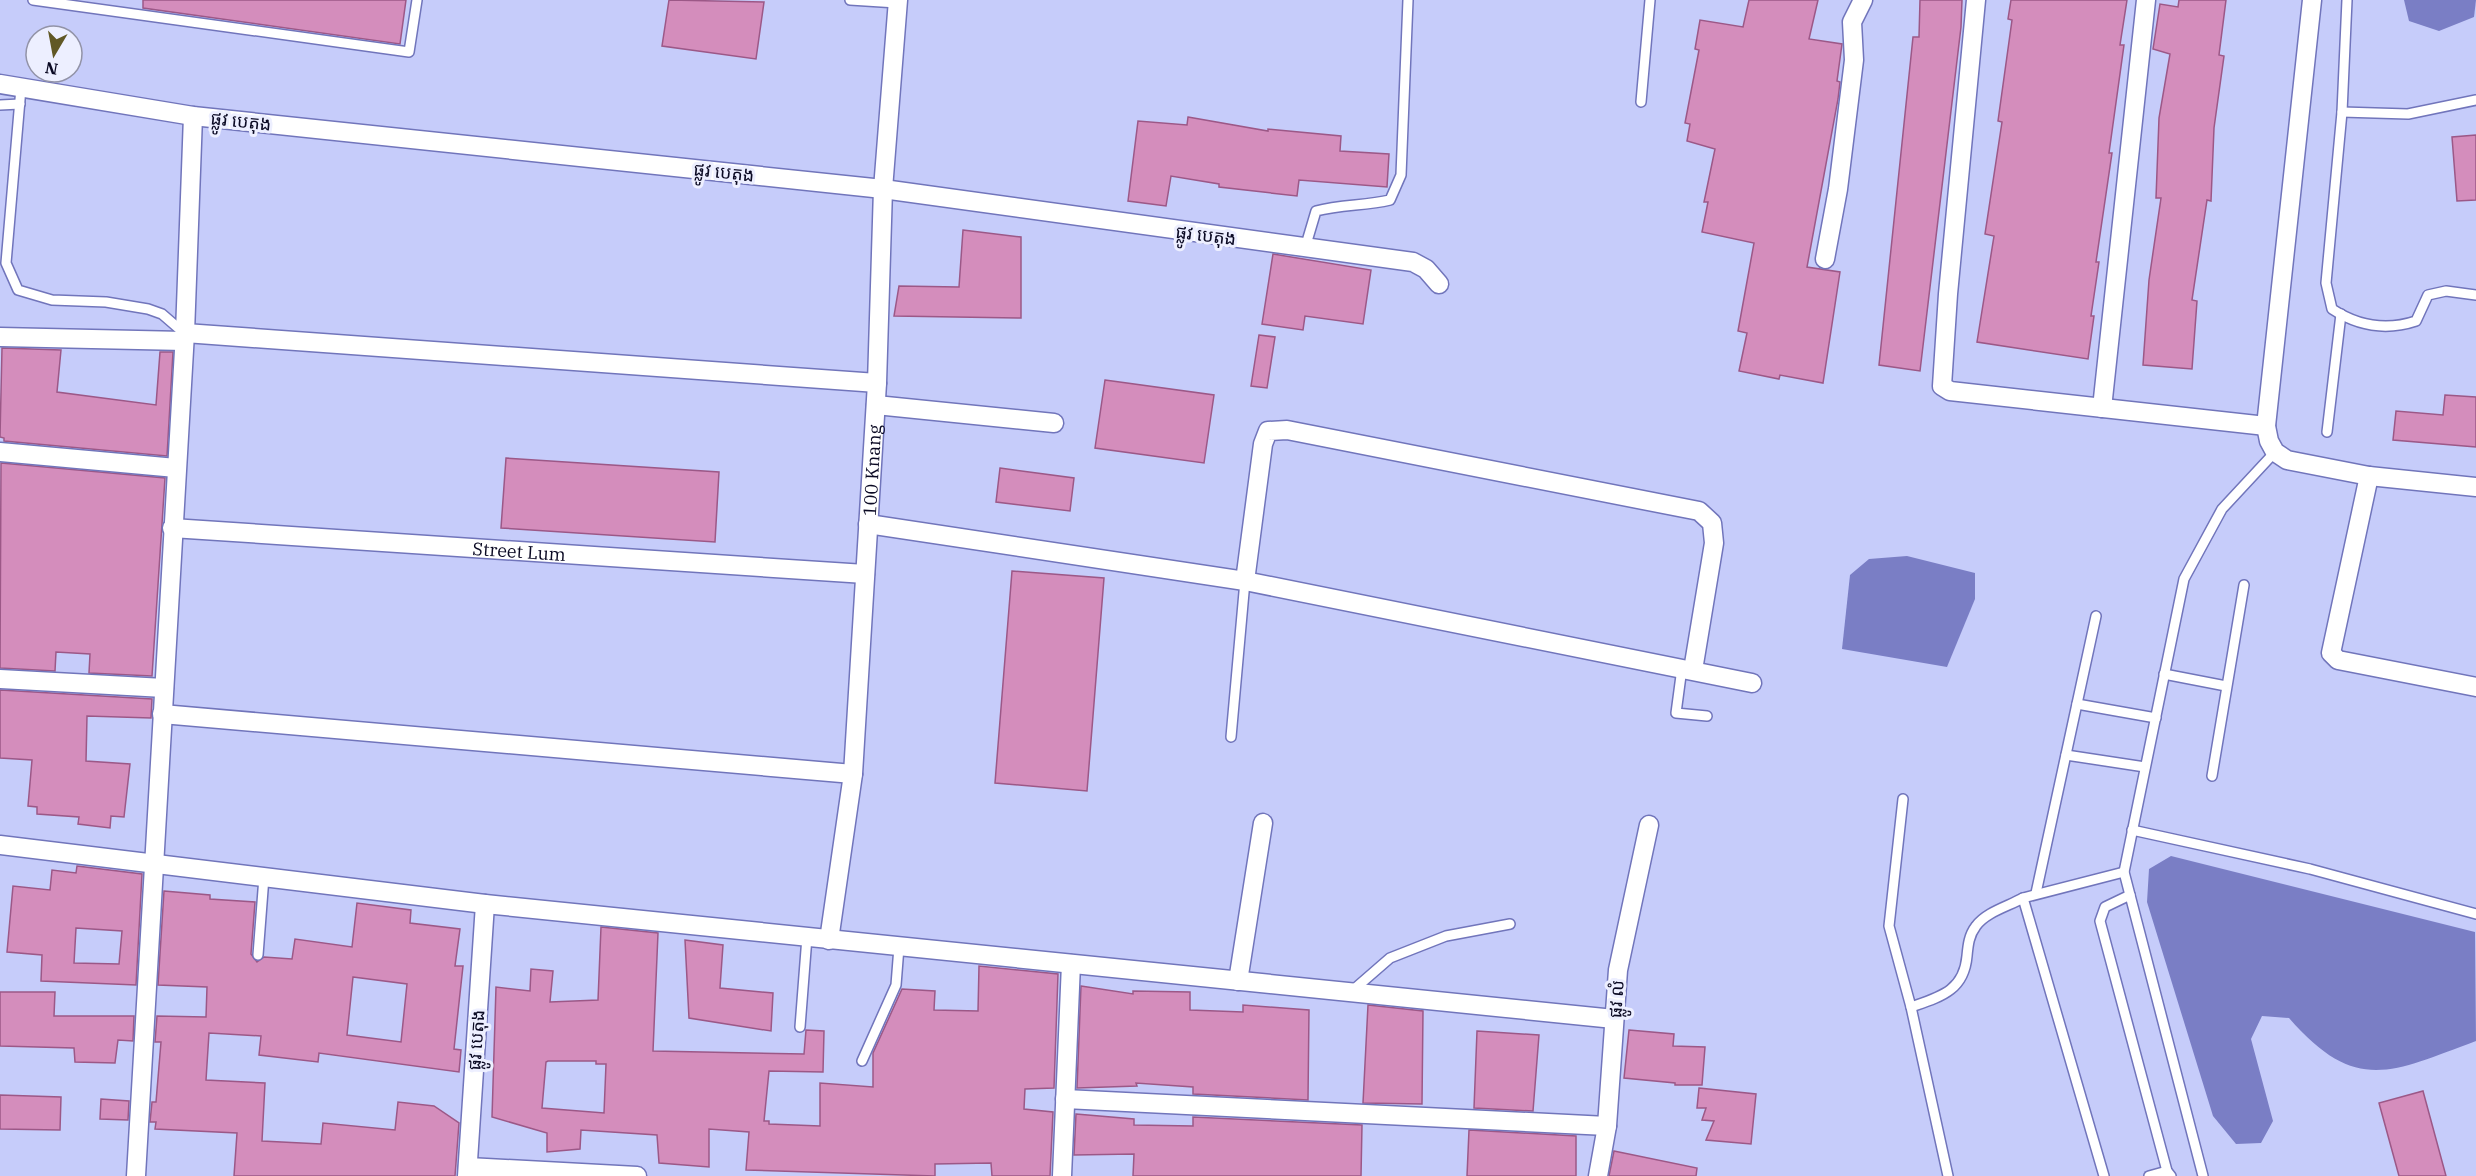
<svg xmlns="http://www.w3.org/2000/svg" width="2476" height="1176" font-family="'IBM Plex Serif','Noto Sans Khmer',serif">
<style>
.water{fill:#7a7ec5}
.building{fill:#d48dbc;stroke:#9c5887;stroke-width:1.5;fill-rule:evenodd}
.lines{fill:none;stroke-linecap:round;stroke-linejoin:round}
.lane-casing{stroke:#7175bb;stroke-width:12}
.street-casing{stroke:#7175bb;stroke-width:21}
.lane{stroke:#fff;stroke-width:9}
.street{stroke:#fff;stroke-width:18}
.labels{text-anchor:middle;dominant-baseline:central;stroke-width:6;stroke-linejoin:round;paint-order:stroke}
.street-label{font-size:18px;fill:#0a0923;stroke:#edefff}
</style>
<rect width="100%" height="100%" fill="#c6ccfa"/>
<!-- water -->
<g class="water">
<path d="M 2404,0 L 2476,0 L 2474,17 L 2439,31 L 2409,21 Z"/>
<path d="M 1907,556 L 1975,573 L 1975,599 L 1947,667 L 1842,649 L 1850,575 L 1869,559 Z"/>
<path d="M 2171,856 L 2475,932 L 2476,1041 C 2392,1072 2356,1095 2289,1018 L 2262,1016 L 2251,1039 L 2273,1121 L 2261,1143 L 2236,1144 L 2213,1116 L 2147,902 L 2149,869 Z"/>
</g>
<!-- building -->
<g class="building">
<path d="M 143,0 L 406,0 L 400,44 L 143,8 Z"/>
<path d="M 669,0 L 764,2 L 756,59 L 662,46 Z"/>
<path d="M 1749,0 L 1818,0 L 1809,39 L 1842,44 L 1837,81 L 1840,82 L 1838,99 L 1807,267 L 1840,272 L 1823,383 L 1780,375 L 1779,379 L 1739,371 L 1747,333 L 1738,331 L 1754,243 L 1702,232 L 1708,202 L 1704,202 L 1715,149 L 1687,141 L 1690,124 L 1685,123 L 1699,50 L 1695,49 L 1700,20 L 1743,27 Z"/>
<path d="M 1920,0 L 1962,0 L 1961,27 L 1920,371 L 1879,365 L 1913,37 L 1919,37 Z"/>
<path d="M 2011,0 L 2127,0 L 2120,45 L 2124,45 L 2109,153 L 2112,153 L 2096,262 L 2099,262 L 2091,316 L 2094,316 L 2088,359 L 1977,342 L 1994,236 L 1985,234 L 2002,122 L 1998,121 L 2012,20 L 2008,19 Z"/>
<path d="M 2179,0 L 2226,0 L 2219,55 L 2224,56 L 2214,128 L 2211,201 L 2207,200 L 2192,300 L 2197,301 L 2192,369 L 2143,365 L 2149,280 L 2161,198 L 2156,198 L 2159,118 L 2170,54 L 2153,49 L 2160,4 L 2178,7 Z"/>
<path d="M 1188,117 L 1268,131 L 1268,129 L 1341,136 L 1340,151 L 1389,154 L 1387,187 L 1299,180 L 1297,196 L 1219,187 L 1219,184 L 1171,176 L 1166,206 L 1128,201 L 1138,121 L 1187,125 Z"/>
<path d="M 2476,135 L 2476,200 L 2457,201 L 2452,137 Z"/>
<path d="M 963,230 L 1021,237 L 1021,318 L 894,316 L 899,286 L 959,287 Z"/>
<path d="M 1273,254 L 1371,270 L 1363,324 L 1305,316 L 1303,330 L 1262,324 Z"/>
<path d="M 1259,335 L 1275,337 L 1267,388 L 1251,386 Z"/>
<path d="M 2,348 L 61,350 L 57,392 L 156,405 L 160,352 L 173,352 L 167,456 L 4,441 L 4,438 L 0,437 Z"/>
<path d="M 1105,380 L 1214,395 L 1204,463 L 1095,448 Z"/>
<path d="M 2445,395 L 2476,397 L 2476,447 L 2393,440 L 2396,411 L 2443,415 Z"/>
<path d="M 506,458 L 719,472 L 715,542 L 501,528 Z"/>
<path d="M 1,463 L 165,478 L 152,676 L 89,673 L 90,654 L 56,652 L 55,671 L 0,668 Z"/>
<path d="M 1000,468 L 1074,478 L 1070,511 L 996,502 Z"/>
<path d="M 1012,571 L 1104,578 L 1087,791 L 995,783 Z"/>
<path d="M 0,690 L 152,699 L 151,718 L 87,716 L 86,761 L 130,764 L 124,817 L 111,816 L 110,828 L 78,824 L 79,817 L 37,814 L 37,807 L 28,806 L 32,760 L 0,758 Z"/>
<path d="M 77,866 L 142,874 L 136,985 L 41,981 L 42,955 L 7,952 L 13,886 L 50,890 L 52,870 L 76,873 ZM 76,928 L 122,931 L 119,964 L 74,963 Z"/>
<path d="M 164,891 L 210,895 L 210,899 L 255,902 L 251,954 L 257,962 L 264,957 L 292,959 L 295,939 L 352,947 L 357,903 L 411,910 L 410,923 L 460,929 L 455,966 L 463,966 L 454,1049 L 461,1050 L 459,1072 L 319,1053 L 318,1062 L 259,1055 L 261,1036 L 209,1033 L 206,1080 L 265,1083 L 262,1141 L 321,1144 L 323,1123 L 395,1130 L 398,1102 L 434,1106 L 459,1123 L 455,1176 L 234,1176 L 237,1133 L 155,1129 L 156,1122 L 150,1122 L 152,1102 L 156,1102 L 161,1042 L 155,1042 L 157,1016 L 206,1017 L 207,987 L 158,985 ZM 353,977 L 407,984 L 401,1042 L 347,1035 Z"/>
<path d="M 601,927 L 658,933 L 653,1051 L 804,1054 L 806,1030 L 824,1031 L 823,1072 L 769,1071 L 764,1121 L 769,1121 L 769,1124 L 820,1126 L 820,1083 L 873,1087 L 873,1053 L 902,989 L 935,991 L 934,1010 L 978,1011 L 979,966 L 1058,974 L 1054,1088 L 1025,1089 L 1024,1109 L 1053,1112 L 1050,1176 L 992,1176 L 991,1163 L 935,1164 L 935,1176 L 746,1170 L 749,1132 L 709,1129 L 709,1167 L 659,1163 L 657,1135 L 581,1130 L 580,1149 L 547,1152 L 547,1133 L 492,1117 L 496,987 L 530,991 L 531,969 L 553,971 L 550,1002 L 598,1000 ZM 548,1061 L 596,1061 L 596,1064 L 606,1064 L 604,1113 L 542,1108 L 546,1062 Z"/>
<path d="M 685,940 L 723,945 L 720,988 L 773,993 L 771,1031 L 689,1018 Z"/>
<path d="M 1081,986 L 1133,994 L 1133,991 L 1190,992 L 1190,1010 L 1243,1012 L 1243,1005 L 1309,1010 L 1308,1100 L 1193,1094 L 1193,1087 L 1136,1083 L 1137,1086 L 1077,1088 Z"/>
<path d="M 0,992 L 55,992 L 54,1016 L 134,1016 L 133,1041 L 118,1040 L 115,1063 L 75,1062 L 74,1048 L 0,1046 Z"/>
<path d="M 1368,1005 L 1423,1011 L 1422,1104 L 1363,1103 Z"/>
<path d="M 1629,1030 L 1674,1034 L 1673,1046 L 1705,1047 L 1702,1085 L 1675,1085 L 1675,1083 L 1624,1078 Z"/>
<path d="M 1477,1031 L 1539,1035 L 1533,1111 L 1474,1108 Z"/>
<path d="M 1699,1088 L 1756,1094 L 1751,1144 L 1706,1140 L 1714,1121 L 1702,1120 L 1706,1108 L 1697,1108 Z"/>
<path d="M 2423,1091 L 2446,1176 L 2399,1176 L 2379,1103 Z"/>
<path d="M 0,1095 L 61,1097 L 60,1130 L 0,1129 Z"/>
<path d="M 101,1099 L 129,1101 L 128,1120 L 100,1119 Z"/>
<path d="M 1076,1114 L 1134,1119 L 1134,1125 L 1193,1126 L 1193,1117 L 1362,1125 L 1361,1176 L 1133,1176 L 1134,1154 L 1074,1155 Z"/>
<path d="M 1469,1130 L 1576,1136 L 1576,1176 L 1467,1176 Z"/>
<path d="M 1614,1151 L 1697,1168 L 1696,1176 L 1609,1176 Z"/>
</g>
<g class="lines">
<!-- lane casing -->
<g class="lane-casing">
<g id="lane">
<path d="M 33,0 L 409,52 L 417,0"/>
<path d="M 850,0 L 897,3"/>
<path d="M 2347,0 L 2342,112 L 2326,283 L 2332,309 C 2358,326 2386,331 2416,321 L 2428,295 L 2446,291 L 2476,295"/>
<path d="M 21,88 L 6,263 L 18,290 L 52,300 L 106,302 L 148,309 L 162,314 L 184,333"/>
<path d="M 1641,102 L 1650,0"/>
<path d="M 0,105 L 20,104"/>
<path d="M 2342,112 L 2408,114 L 2476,100"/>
<path d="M 1305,248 L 1316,211 C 1341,204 1365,206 1390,200 L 1401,175 L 1408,0"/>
<path d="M 2327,432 L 2341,314"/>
<path d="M 1682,668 L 1676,713 L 1707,716"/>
<path d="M 2164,674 L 2226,686"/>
<path d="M 2077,704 L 2156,718"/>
<path d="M 1231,737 L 1245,581"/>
<path d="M 2066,755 L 2145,767"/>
<path d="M 2212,776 L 2244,585"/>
<path d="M 1903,799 L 1889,926 L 1911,1007 L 1948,1176"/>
<path d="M 2132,830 L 2310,869 L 2476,914"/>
<path d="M 2036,893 L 2096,616"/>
<path d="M 2130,895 L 2105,907 L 2100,921 L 2167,1171 L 2171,1176"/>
<path d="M 258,955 L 264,877"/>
<path d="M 1352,991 L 1390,958 L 1446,936 L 1510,924"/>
<path d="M 1911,1007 C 1940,997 1964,991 1967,956 C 1968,945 1969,935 1976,926 C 1986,912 2009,906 2023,898"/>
<path d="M 800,1027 L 807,937"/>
<path d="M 862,1061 L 896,985 L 899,947"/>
<path d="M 2104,1176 L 2023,898 L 2124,872"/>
<path d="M 2149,1176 L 2167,1171"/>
<path d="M 2203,1176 L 2124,872 L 2184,579 L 2222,509 L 2275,452"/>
</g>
</g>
<!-- street casing -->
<g class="street-casing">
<g id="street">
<path d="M 1976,0 L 1948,294 L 1942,386 L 1950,391 L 2266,426"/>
<path d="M 2312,0 L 2266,426 L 2269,441 L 2275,452 L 2287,460 L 2369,476 L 2476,487"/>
<path d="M 0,84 L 193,116 L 883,189 L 1413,262 L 1426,269 L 1439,284"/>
<path d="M 1825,259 L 1838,189 L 1854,60 L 1852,22 L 1863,0"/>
<path d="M 185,333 L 877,383"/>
<path d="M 0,337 L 184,341"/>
<path d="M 876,405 L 1054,423"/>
<path d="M 2102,408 L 2146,0"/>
<path d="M 0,452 L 176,468"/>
<path d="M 2369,476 L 2331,653 L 2338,660 L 2476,687"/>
<path d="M 868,524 L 1245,581 L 1752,683"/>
<path id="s1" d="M 172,528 L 865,574"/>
<path d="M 1245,581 L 1263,444 L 1268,431 L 1287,430 L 1699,511 L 1712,523 L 1714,543 L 1693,670"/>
<path d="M 0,679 L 164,688"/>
<path d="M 162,714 L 853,774"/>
<path d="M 0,845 L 485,904 L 1614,1019"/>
<path id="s2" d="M 829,940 L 853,774 L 877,383 L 883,189 L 898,0"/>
<path d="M 1238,981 L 1263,823"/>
<path d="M 1065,1099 L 1607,1126"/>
<path d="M 468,1167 L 637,1176"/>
<path d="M 136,1176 L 185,333 L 193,116"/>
<path d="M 467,1176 L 485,904"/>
<path d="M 1062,1176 L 1071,964"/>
<path d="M 1598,1176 L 1607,1126 L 1618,970 L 1649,825"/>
</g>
</g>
<!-- lane -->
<use href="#lane" class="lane"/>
<!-- street -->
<use href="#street" class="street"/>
</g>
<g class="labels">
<!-- street labels -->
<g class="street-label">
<text transform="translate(241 121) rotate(6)">ផ្លូវ បេតុង</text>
<text transform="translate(724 172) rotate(6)">ផ្លូវ បេតុង</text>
<text transform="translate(1206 235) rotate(7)">ផ្លូវ បេតុង</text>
<text stroke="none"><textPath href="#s2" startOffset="472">100 Knang</textPath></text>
<text stroke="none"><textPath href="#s1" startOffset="348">Street Lum</textPath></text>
<text transform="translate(1616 999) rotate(-86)">ផ្លូវ លំ</text>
<text transform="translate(476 1040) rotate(-86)">ផ្លូវ បេតុង</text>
</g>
</g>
<!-- north arrow -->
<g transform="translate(54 54) rotate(190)"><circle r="28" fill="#edefff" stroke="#9293a7" stroke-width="1.5"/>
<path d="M0-4.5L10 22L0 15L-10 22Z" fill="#615825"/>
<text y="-9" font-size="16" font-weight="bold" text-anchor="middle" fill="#0a0923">N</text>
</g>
</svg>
